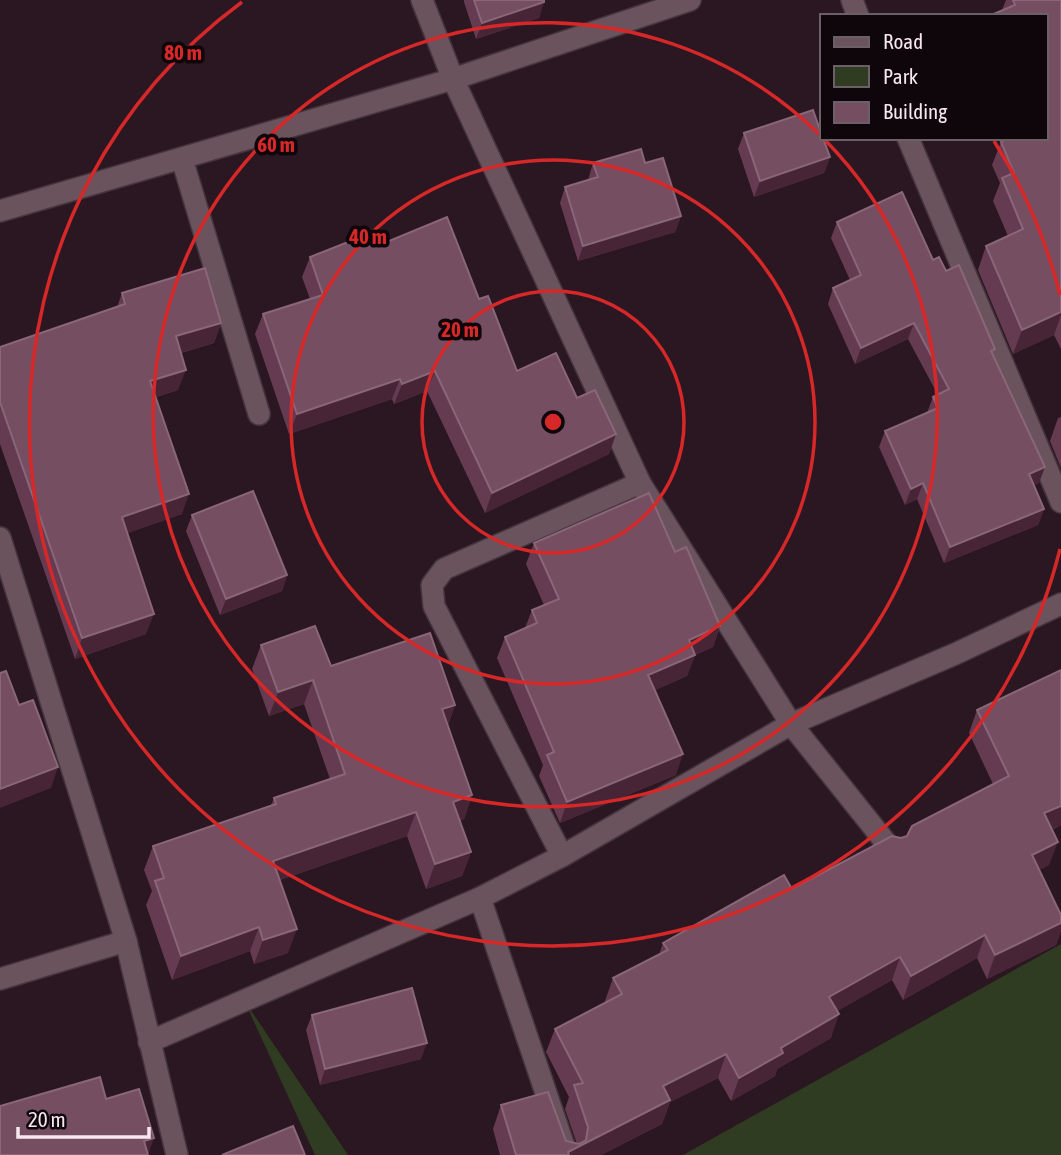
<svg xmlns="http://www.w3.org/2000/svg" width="1061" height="1155" font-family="'Asap Condensed',sans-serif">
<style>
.green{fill:#303c21}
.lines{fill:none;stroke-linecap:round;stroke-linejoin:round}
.minor-casing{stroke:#45353d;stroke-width:24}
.minor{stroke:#6b535e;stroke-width:21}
.wall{fill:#653b51}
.shaded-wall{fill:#472537}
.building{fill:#754e62;stroke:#896678;stroke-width:2}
.ring{fill:none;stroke:#d62828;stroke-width:3.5}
.centre{fill:#d62828;stroke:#0e060a;stroke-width:3.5}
.ring-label{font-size:21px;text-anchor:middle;font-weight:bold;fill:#d62828;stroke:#0e060a;stroke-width:7;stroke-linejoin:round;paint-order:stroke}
</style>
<rect width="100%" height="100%" fill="#2b1721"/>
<!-- green -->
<g class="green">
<path d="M 1061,944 L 1061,1155 L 683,1155 Z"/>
<path d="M 244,1000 L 348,1155 L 315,1155 Z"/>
</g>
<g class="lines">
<!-- minor casing -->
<g class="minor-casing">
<g id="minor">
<path d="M 422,0 L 453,79 L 640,483 L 791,724 L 891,849"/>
<path d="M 852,0 L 858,16"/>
<path d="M 908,138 L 1061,502"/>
<path d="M 182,159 L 259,414"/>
<path d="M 0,211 L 453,79 L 690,0"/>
<path d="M 0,538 L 126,941 L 177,1155"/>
<path d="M 562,856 L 434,606 L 432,585 L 444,569 L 640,483"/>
<path d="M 480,898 L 567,1155"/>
<path d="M 0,979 L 126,941"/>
<path d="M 149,1042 L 480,898 L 562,856 L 791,724 L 955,654 L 1061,604"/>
</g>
</g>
<!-- minor -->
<use href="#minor" class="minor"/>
</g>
<!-- wall -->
<g class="wall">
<path d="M 464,0 L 544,0 L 539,18 L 476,39 L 464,2 Z"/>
<path d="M 1006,0 L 1061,0 L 1061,349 L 1054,335 L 1013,354 L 978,270 L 986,246 L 1008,236 L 993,201 L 1000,183 L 992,165 L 1001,142 L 1045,138 L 1002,10 Z"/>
<path d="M 744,133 L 830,157 L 824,173 L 754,197 L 738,149 Z"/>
<path d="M 593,163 L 645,163 L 681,216 L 675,232 L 578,261 L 560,203 L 565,187 L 588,180 Z"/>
<path d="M 837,222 L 933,260 L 946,271 L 993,355 L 1039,483 L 1034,485 L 1044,509 L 1038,525 L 944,563 L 917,499 L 905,505 L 879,447 L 885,431 L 927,413 L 933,397 L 938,395 L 908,339 L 855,364 L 828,304 L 833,288 L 850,280 L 831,238 Z"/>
<path d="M 382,244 L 479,299 L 517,371 L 577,398 L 616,434 L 609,454 L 485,513 L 427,391 L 394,404 L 392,399 L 289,434 L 255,334 L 263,314 L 310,299 L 302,277 L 310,257 Z"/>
<path d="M 122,293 L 221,323 L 214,343 L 181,353 L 178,390 L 156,397 L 182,514 L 127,533 L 146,634 L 75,659 L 0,444 L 0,347 L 117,307 Z"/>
<path d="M 1061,417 L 1061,468 L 1050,441 L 1058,418 Z"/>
<path d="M 192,515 L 287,575 L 282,591 L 220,615 L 186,531 Z"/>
<path d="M 534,543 L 675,552 L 720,626 L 713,647 L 695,655 L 687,676 L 655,690 L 676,775 L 560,823 L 539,776 L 543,765 L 497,658 L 505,637 L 525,628 L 532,610 L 544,605 L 526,564 Z"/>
<path d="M 261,645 L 455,705 L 448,725 L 472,795 L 464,819 L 460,821 L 471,852 L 462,876 L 426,889 L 407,836 L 280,880 L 288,953 L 254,964 L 250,951 L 172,980 L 146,905 L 152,891 L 144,870 L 153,846 L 271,805 L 274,798 L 330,779 L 304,704 L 269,716 L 252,669 Z"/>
<path d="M 1061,670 L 1061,825 L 1052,830 L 1049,865 L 1039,870 L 1061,915 L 1061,930 L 1056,945 L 987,979 L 977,958 L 903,1000 L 892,980 L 837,1011 L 831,1038 L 777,1069 L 775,1076 L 731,1101 L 718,1078 L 670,1102 L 662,1124 L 601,1155 L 500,1155 L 493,1129 L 501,1105 L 566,1141 L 577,1144 L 565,1109 L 569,1097 L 546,1052 L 555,1029 L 605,1003 L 605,1001 L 613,978 L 659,955 L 663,943 L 792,889 L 907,836 L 993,784 L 969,733 L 977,710 Z"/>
<path d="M 312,1015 L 421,1059 L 320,1085 L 306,1030 Z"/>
</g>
<!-- shaded-wall -->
<g class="shaded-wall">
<path d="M 544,2 L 539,18 L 476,39 L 482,23 Z"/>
<path d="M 830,157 L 824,173 L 754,197 L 760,181 Z"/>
<path d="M 681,216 L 675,232 L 578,261 L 583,246 Z"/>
<path d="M 1061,312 L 1061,315 L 1054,335 L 1013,354 L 1022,330 Z"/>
<path d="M 221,323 L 214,343 L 169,356 L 176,336 Z"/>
<path d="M 914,323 L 908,339 L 855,364 L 861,348 Z"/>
<path d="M 186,370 L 178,390 L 142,401 L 150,381 Z"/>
<path d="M 435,371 L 427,391 L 394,404 L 402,384 Z"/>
<path d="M 400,379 L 392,399 L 289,434 L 297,414 Z"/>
<path d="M 616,434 L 609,454 L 485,513 L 492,493 Z"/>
<path d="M 1045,467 L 1039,483 L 1023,490 L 1029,474 Z"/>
<path d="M 923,483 L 917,499 L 905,505 L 911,489 Z"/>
<path d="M 189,494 L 182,514 L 114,538 L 122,517 Z"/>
<path d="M 1044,509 L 1038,525 L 944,563 L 950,547 Z"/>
<path d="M 287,575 L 282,591 L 220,615 L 226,599 Z"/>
<path d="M 154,614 L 146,634 L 75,659 L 82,638 Z"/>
<path d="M 720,626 L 713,647 L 681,661 L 689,640 Z"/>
<path d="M 695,655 L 687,676 L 641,696 L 648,675 Z"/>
<path d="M 313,680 L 304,704 L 269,716 L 278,692 Z"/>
<path d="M 455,705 L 446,730 L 442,709 Z"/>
<path d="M 683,754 L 676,775 L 560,823 L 567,802 Z"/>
<path d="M 58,767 L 51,788 L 0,808 L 0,789 Z"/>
<path d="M 472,795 L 464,819 L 444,826 L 453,802 Z"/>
<path d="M 1061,806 L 1061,825 L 1035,837 L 1044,813 Z"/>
<path d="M 416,812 L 407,836 L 265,885 L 273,861 Z"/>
<path d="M 1058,842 L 1049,865 L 1023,878 L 1032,855 Z"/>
<path d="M 471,852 L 462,876 L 426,889 L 435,864 Z"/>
<path d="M 1061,923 L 1061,930 L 1056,945 L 987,979 L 995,955 Z"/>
<path d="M 259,927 L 250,951 L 172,980 L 181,956 Z"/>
<path d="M 297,929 L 288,953 L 254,964 L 263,940 Z"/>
<path d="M 985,935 L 977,958 L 903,1000 L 911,976 Z"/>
<path d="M 900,957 L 892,980 L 820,1021 L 829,997 Z"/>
<path d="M 839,1014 L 831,1038 L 777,1069 L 775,1076 L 731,1101 L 739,1078 L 781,1048 Z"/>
<path d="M 427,1043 L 421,1059 L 320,1085 L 325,1069 Z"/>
<path d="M 726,1054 L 718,1078 L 670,1102 L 662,1124 L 601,1155 L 567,1155 L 568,1152 L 663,1086 Z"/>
<path d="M 154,1138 L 148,1155 L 144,1141 Z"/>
</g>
<!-- building -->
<g class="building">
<path d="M 474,0 L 544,0 L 544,2 L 482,23 Z"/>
<path d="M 1013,0 L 1061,0 L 1061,312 L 1022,330 L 986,246 L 1023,229 L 1002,178 L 1014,173 L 1001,142 L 1008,138 L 1045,138 L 1045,16 L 989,16 L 1015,5 Z"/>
<path d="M 813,110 L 821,133 L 821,138 L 823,138 L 830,157 L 760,181 L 744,133 Z"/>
<path d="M 641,149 L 645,163 L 663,158 L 681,216 L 583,246 L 565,187 L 598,177 L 593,163 Z"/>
<path d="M 902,192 L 933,260 L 939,257 L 946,271 L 959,265 L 995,349 L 991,351 L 1045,467 L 1029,474 L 1044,509 L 950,547 L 923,483 L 911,489 L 885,431 L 938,408 L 933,397 L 949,389 L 914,323 L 861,348 L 833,288 L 861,275 L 837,222 Z"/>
<path d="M 447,217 L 479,299 L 488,296 L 517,371 L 556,353 L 577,398 L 595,390 L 616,434 L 492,493 L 435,371 L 402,384 L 400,379 L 297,414 L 263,314 L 323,295 L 310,257 L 376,231 L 382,244 Z"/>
<path d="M 205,268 L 221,323 L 176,336 L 186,370 L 150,381 L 189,494 L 122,517 L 154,614 L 82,638 L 0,402 L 0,347 L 125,304 L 122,293 Z"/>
<path d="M 253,491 L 287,575 L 226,599 L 192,515 Z"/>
<path d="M 649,493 L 675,552 L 686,547 L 688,551 L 720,626 L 689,640 L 695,655 L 648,675 L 683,754 L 567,802 L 547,755 L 554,752 L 505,637 L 537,623 L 532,610 L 559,599 L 534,543 Z"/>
<path d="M 315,626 L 331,666 L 430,633 L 455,705 L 442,709 L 472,795 L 453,802 L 471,852 L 435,864 L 416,812 L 273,861 L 297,929 L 263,940 L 259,927 L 181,956 L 155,881 L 164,878 L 153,846 L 276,804 L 274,798 L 345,774 L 313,680 L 278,692 L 261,645 Z"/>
<path d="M 1061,670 L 1061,806 L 1044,813 L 1058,842 L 1032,855 L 1061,915 L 1061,923 L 995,955 L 985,935 L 911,976 L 900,957 L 829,997 L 839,1014 L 781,1048 L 783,1053 L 739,1078 L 726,1054 L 663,1086 L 670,1100 L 568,1152 L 569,1155 L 516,1155 L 501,1105 L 548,1092 L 566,1141 L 579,1144 L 586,1140 L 588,1127 L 574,1085 L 583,1083 L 555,1029 L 622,994 L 613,978 L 668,950 L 663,943 L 784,875 L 792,889 L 892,836 L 901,838 L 907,836 L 912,826 L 1009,776 L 977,710 Z"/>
<path d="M 6,671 L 19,705 L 33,700 L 58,767 L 0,789 L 0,673 Z"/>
<path d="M 412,988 L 427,1043 L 325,1069 L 312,1015 Z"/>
<path d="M 100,1077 L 106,1099 L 139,1089 L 154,1138 L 144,1141 L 148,1155 L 0,1155 L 0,1106 Z"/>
<path d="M 293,1126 L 305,1155 L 222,1155 Z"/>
</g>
<!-- distance rings -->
<g class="ring">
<circle cx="553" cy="422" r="131"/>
<circle cx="553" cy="422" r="262"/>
<path d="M825 140A392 392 0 1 1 820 135"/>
<path d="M1060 549A523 523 0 1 1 242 2M994 141A523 523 0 0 1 1060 295"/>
</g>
<circle cx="553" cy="422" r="10" class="centre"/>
<g class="ring-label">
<text x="183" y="60">80 m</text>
<text x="276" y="152">60 m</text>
<text x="368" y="244">40 m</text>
<text x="460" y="337">20 m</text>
</g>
<!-- legend -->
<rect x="820" y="14" width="228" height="126" fill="#0e060a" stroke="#6b6066" stroke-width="2"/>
<rect x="834" y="37" width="35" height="10" fill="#6b535e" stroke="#6b6066" stroke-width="2"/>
<text x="883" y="49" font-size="21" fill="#f7e8ef">Road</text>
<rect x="834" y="66" width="35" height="21" fill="#303c21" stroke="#6b6066" stroke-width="2"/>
<text x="883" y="84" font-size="21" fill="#f7e8ef">Park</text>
<rect x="834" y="102" width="35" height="21" fill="#754e62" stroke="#6b6066" stroke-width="2"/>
<text x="883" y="119" font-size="21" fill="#f7e8ef">Building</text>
<!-- scale -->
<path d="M18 1127v10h131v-10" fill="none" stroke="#f7e8ef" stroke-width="3.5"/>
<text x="28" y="1127" font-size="21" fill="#f7e8ef" stroke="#0e060a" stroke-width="5" paint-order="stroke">20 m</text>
</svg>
